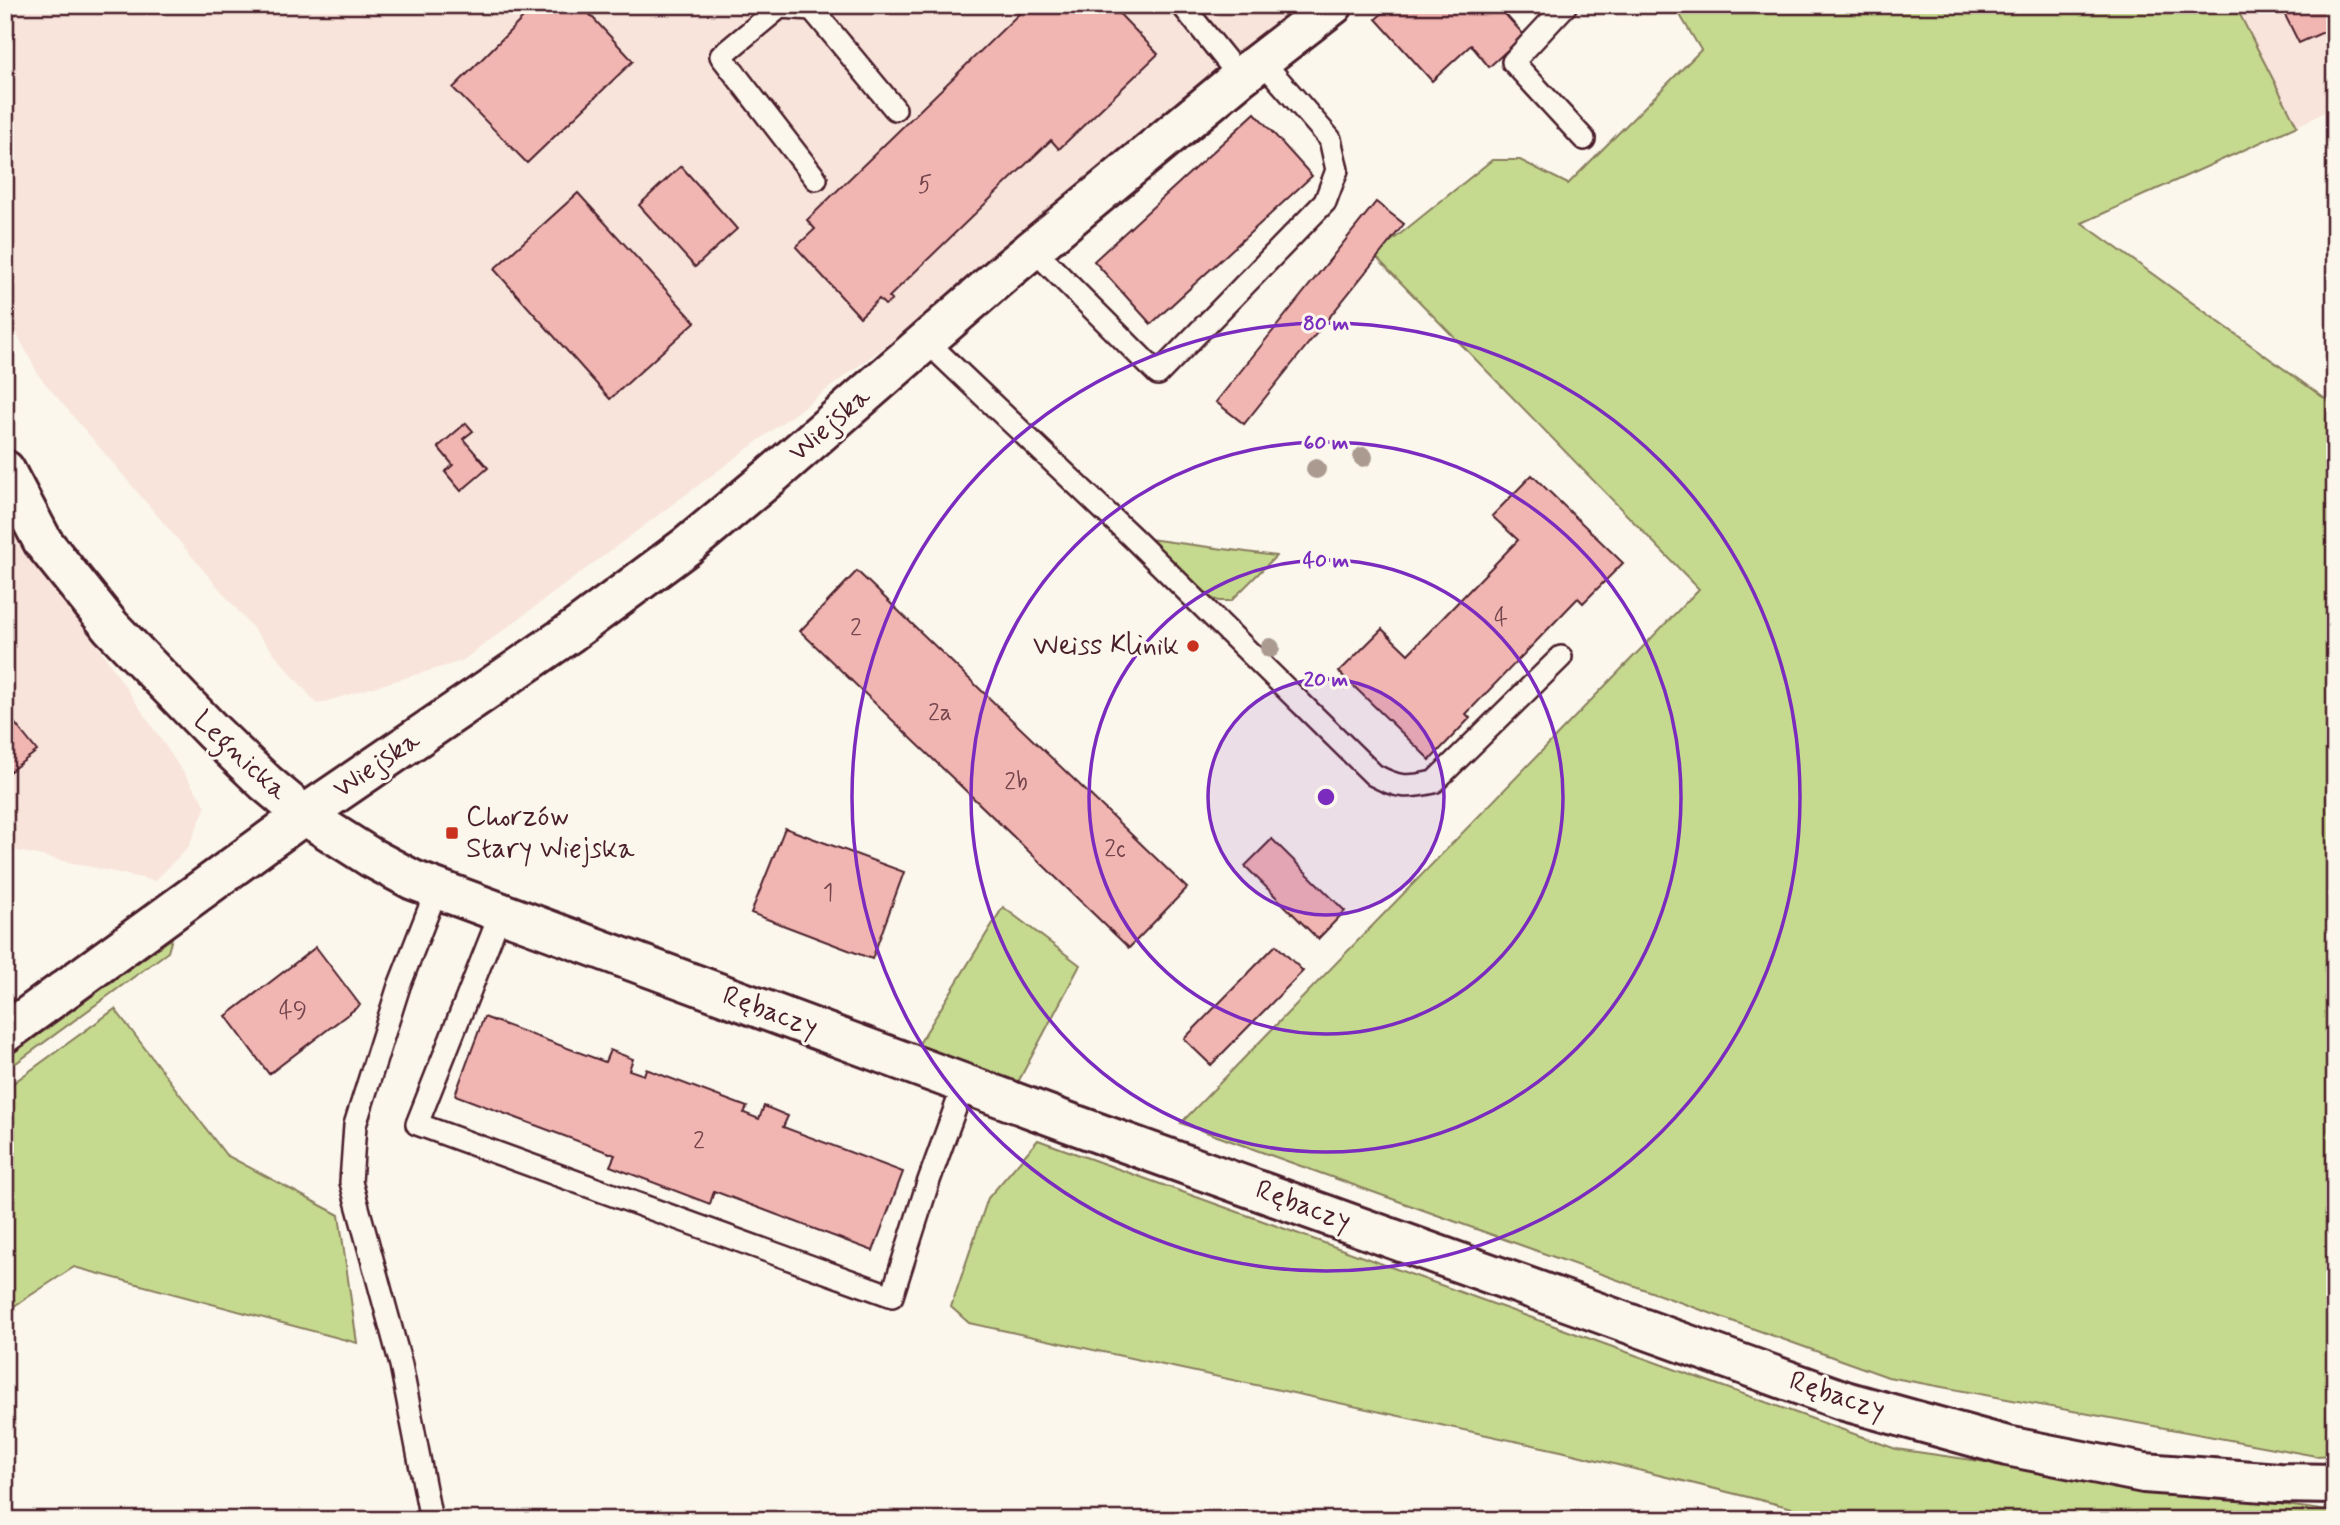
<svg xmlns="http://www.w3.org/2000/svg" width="2340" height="1525" font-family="Mynerve,sans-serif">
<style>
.built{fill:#f8e4db}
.green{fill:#c6da8f;stroke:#887c5d;stroke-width:2}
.building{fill:#f2b6b2;stroke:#4a1f2b;stroke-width:2}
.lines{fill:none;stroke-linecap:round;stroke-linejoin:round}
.service-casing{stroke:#4a1f2b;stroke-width:26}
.minor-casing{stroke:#4a1f2b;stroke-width:44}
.tertiary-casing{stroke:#4a1f2b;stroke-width:44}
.service{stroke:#fbf7ec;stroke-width:21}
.minor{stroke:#fbf7ec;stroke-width:38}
.tertiary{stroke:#fbf7ec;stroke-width:38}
.tree{fill:#ab9a90}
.ring{fill:none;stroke:#7b2cbf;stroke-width:3.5}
.poi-dot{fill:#c8321e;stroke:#fbf7ec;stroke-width:2.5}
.labels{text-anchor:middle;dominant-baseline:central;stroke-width:6;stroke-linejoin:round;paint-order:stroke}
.number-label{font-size:24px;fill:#74454d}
.street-label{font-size:28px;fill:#4a1f2b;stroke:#fbf7ec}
.poi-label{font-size:28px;fill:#4a1f2b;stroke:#fbf7ec;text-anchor:end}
.centre{fill:#7b2cbf;stroke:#fbf7ec;stroke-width:3.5}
.ring-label{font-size:21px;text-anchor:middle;font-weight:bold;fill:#7b2cbf;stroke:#fbf7ec;stroke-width:6;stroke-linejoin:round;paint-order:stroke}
</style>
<rect width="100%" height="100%" fill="#fbf7ec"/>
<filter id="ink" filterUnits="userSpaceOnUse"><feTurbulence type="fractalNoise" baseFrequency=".0143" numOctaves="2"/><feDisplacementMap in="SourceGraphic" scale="14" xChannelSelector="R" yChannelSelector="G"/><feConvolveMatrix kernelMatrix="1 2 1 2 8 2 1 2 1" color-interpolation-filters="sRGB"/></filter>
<g filter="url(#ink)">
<!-- built -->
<g class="built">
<path d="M 5,5 L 1354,5 L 903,333 L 462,661 L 317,704 L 39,376 L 5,311 Z"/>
<path d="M 2235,5 L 2335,5 L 2335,107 L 2297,126 Z"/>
<path d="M 5,509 L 206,806 L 189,846 L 155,881 L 5,848 Z"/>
</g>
<!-- green -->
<g class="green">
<path d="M 1674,5 L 2235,5 L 2297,126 L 2082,223 L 2335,406 L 2335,1455 L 2316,1456 L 1888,1377 L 1181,1123 L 1699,589 L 1374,255 L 1492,160 L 1520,160 L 1568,184 L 1701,50 Z"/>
<path d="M 1149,539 L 1276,556 L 1231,601 L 1219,601 L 1207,597 Z"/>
<path d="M 1003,907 L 1080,965 L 1017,1084 L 917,1047 Z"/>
<path d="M 172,938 L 168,952 L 5,1071 L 5,1059 Z"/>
<path d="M 115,1009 L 226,1155 L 339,1215 L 357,1343 L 74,1267 L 5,1312 L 5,1089 Z"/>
<path d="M 1038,1140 L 1896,1449 L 2335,1512 L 2335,1520 L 1861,1520 L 1829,1517 L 1561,1451 L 969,1323 L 951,1307 L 988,1198 Z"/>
</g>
<!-- building -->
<g class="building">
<path d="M 536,5 L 581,5 L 633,61 L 527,163 L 453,88 Z"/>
<path d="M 1028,5 L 1111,5 L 1158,54 L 1059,149 L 1051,140 L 889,297 L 892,300 L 885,305 L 879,299 L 860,317 L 796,247 L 815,229 L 807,220 Z"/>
<path d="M 1391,5 L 1514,5 L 1505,14 L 1524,35 L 1489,67 L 1471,45 L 1432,81 L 1376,19 Z"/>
<path d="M 2280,5 L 2335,5 L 2335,27 L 2299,43 Z"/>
<path d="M 1255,113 L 1312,176 L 1151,324 L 1094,261 Z"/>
<path d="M 681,166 L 737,229 L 695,267 L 639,205 Z"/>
<path d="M 578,193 L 695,322 L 610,399 L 494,269 Z"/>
<path d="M 1376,202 L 1404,224 L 1244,424 L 1216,402 Z"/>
<path d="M 466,423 L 473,431 L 463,439 L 488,468 L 461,491 L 445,472 L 453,465 L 438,447 Z"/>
<path d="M 1532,475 L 1623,563 L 1583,603 L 1578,598 L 1466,714 L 1470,718 L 1430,760 L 1339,672 L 1382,629 L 1408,654 L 1518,540 L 1492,516 Z"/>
<path d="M 857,571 L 1187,888 L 1129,948 L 800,631 Z"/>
<path d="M 5,711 L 37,751 L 5,775 Z"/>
<path d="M 785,828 L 904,872 L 872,959 L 751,913 Z"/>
<path d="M 1272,839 L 1345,911 L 1318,939 L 1245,866 Z"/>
<path d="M 1276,945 L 1303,971 L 1211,1065 L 1184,1039 Z"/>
<path d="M 316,947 L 360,1005 L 269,1074 L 226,1016 Z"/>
<path d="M 484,1017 L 605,1062 L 610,1050 L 633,1059 L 629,1070 L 644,1075 L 646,1069 L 747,1107 L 744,1113 L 759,1119 L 764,1106 L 788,1116 L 783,1127 L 903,1172 L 873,1251 L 714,1191 L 710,1204 L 610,1166 L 615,1155 L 455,1095 Z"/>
</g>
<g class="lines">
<!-- service casing -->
<g class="service-casing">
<g id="service">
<path d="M 824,5 L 812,9 L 895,109"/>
<path d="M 1182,5 L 1240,77"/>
<path d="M 1566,5 L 1513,62 L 1584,139"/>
<path d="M 812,9 L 780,7 L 721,56 L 816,179"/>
<path d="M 1033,249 L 1158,374 L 1325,202 L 1337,170 L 1330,139 L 1262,61"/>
<path d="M 926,341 L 1133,538 L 1374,775 C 1398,788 1407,788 1434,782 L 1561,657"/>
<path d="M 501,912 L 417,1124 L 892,1296 L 927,1186 L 964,1084"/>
<path d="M 431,1520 L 401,1365 L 351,1182 L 355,1125 L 399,986 L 437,889"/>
</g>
</g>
<!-- minor casing -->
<g class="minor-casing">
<path id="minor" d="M 5,1033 L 304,815 L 570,633 L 687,546 L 771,476 L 1005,272 L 1240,77 L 1333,5"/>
</g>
<!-- tertiary casing -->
<g class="tertiary-casing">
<path id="tertiary" d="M 5,470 L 43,542 L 111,627 L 213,732 L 266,783 L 304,815 L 370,857 L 413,880 L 1073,1124 L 1845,1401 L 2007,1446 L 2144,1473 L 2279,1483 L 2335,1484"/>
</g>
<!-- service -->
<use href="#service" class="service"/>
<!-- minor -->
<use href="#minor" class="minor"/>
<!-- tertiary -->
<use href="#tertiary" class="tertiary"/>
</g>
<!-- trees -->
<g class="tree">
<circle cx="1363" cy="457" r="10"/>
<circle cx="1316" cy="469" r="10"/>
<circle cx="1270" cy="648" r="10"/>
</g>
</g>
<!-- distance rings -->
<circle cx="1326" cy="797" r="118" fill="#7b2cbf" fill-opacity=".12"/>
<g class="ring">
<circle cx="1326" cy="797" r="118"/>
<circle cx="1326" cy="797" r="237"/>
<circle cx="1326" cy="797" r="355"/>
<circle cx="1326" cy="797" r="474"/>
</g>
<!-- markers -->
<g class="poi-dot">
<circle cx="1193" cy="646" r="7"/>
<rect x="445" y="826" width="14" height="14" rx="3.5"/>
</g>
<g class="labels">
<!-- number labels -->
<g class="number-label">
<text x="925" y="185">5</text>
<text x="1501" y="618">4</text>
<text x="856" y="628">2</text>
<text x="940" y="713">2a</text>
<text x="1016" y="782">2b</text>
<text x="1115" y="849">2c</text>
<text x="828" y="893">1</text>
<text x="293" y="1011">49</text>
<text x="699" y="1141">2</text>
</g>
<!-- street labels -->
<g class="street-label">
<text transform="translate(830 425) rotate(-41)">Wiejska</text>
<text transform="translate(240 756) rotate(43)">Legnicka</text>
<text transform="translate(377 765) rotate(-34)">Wiejska</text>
<text transform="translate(770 1012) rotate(20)">Rębaczy</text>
<text transform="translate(1303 1206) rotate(20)">Rębaczy</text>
<text transform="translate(1837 1396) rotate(18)">Rębaczy</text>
</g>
<!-- poi labels -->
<g class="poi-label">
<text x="1179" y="646">Weiss Klinik</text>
<text x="466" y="817" text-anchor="start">Chorzów<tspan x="466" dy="32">Stary Wiejska</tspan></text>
</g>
</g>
<circle cx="1326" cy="797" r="10" class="centre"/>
<g class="ring-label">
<text x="1326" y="330">80 m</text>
<text x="1326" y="449">60 m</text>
<text x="1326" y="567">40 m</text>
<text x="1326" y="686">20 m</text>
</g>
<!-- margin -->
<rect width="2340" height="1525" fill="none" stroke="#fbf7ec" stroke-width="28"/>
<rect x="14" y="14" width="2312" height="1497" fill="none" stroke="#4a1f2b" stroke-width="2.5" filter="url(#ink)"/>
</svg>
